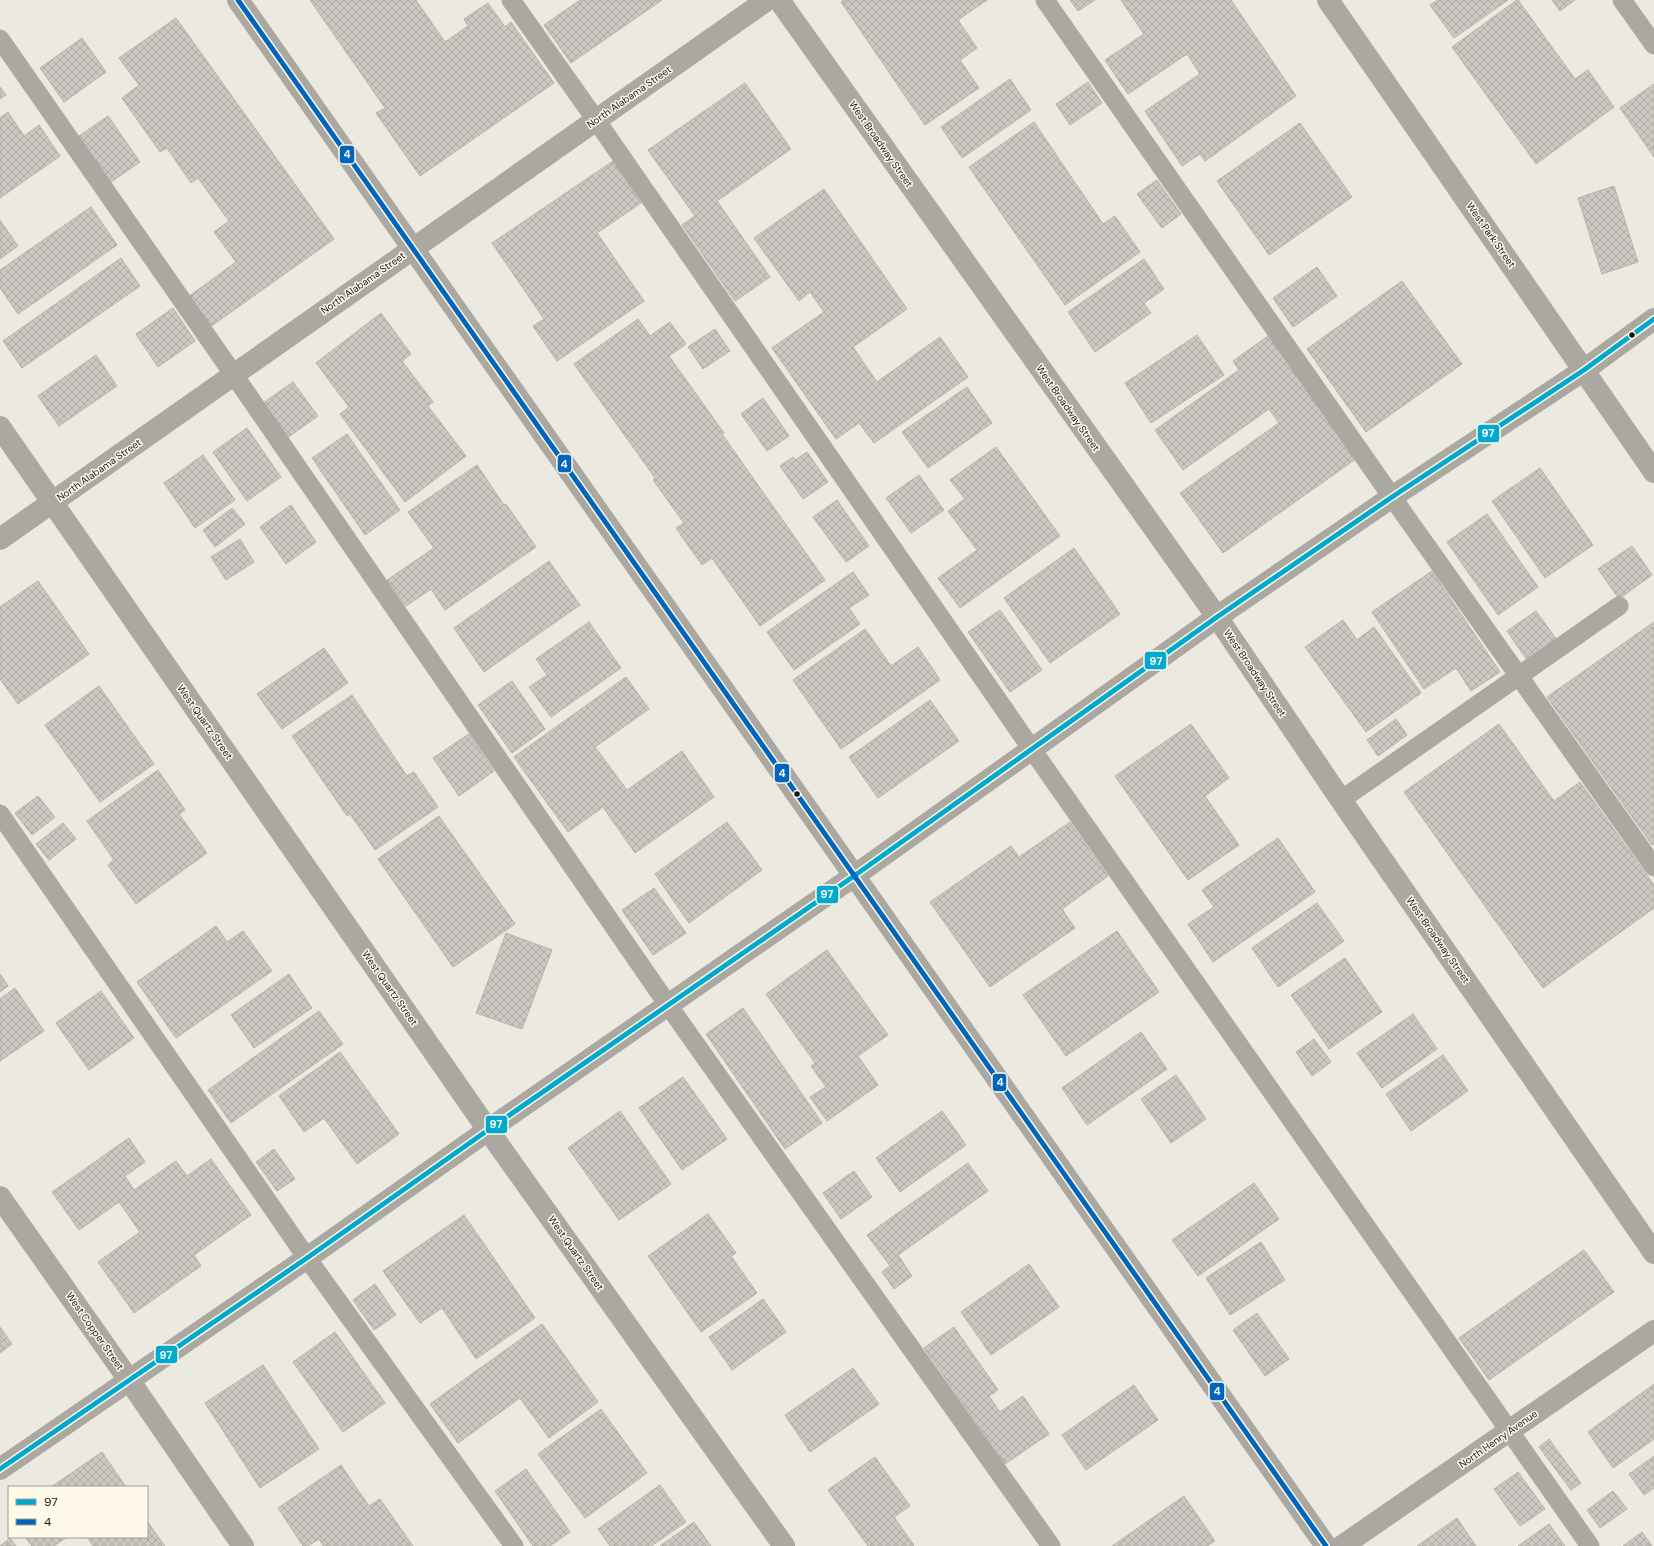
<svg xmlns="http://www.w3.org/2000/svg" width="1654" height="1546" font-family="'DM Sans',sans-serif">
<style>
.building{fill:url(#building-cross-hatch);stroke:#b6b3ac}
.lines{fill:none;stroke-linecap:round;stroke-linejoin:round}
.service{stroke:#aba8a2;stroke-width:19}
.minor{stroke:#aba8a2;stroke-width:22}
.tertiary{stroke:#aba8a2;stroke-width:22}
.secondary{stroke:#aba89f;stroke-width:22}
.bus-1-casing{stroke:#fef9e9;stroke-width:8}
.bus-2-casing{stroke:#fef9e9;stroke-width:8}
.bus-1{stroke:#00a9ce;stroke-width:5}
.bus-2{stroke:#0065bd;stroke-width:5}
.bus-dot{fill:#171610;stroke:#fef9e9;stroke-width:1.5}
.labels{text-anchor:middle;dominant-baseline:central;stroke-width:3;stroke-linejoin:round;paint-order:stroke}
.street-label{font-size:10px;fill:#171610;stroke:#fef9e9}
.line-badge{stroke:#fef9e9;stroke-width:1.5}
.badge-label{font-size:11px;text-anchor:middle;font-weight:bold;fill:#fff}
</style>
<defs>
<pattern id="building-cross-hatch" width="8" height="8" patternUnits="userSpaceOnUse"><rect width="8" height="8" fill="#cac8c1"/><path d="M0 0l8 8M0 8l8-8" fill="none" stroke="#adaba5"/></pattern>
</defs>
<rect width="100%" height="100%" fill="#ece9e0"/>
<!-- building -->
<g class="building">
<path d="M 310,0 L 416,0 L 445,42 L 468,26 L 464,19 L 488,3 L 505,27 L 511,22 L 554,83 L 420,176 L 376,113 L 385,108 Z"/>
<path d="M 580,0 L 662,0 L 571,63 L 544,25 Z"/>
<path d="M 844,0 L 987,0 L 958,20 L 977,48 L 960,60 L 979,88 L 925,125 L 841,2 Z"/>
<path d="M 1070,0 L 1095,0 L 1078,11 Z"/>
<path d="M 1121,0 L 1231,0 L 1296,96 L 1205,161 L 1200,154 L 1182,166 L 1145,111 L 1200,74 L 1187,54 L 1128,94 L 1105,60 L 1144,34 Z"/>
<path d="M 1438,0 L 1508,0 L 1454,38 L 1430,5 Z"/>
<path d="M 1517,0 L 1518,0 L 1575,79 L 1588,70 L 1614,107 L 1536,164 L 1452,47 Z"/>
<path d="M 1552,0 L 1575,0 L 1560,11 Z"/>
<path d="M 176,18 L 334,239 L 210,327 L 188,297 L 236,262 L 214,232 L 229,221 L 198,178 L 191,183 L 167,148 L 160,152 L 122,98 L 139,85 L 119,58 Z"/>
<path d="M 82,38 L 106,72 L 64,102 L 40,68 Z"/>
<path d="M 1010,79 L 1031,110 L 962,158 L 941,127 Z"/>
<path d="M 1088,82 L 1102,103 L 1070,125 L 1056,104 Z"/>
<path d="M 745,83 L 791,149 L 717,201 L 770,277 L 735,301 L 682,225 L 695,216 L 648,150 Z"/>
<path d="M 1654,84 L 1654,157 L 1620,108 Z"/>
<path d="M 0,87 L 6,95 L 0,99 Z"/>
<path d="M 8,112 L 24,136 L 39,125 L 60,156 L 0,198 L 0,118 Z"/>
<path d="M 108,116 L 140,162 L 111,182 L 79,136 Z"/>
<path d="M 1034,122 L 1103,224 L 1115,216 L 1140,252 L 1065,305 L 969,167 Z"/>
<path d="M 1300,123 L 1352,197 L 1269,255 L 1217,181 Z"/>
<path d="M 613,161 L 641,203 L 597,233 L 644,301 L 557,361 L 533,326 L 544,319 L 492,243 Z"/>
<path d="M 1157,180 L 1181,214 L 1162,228 L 1137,194 Z"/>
<path d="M 1614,186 L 1638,262 L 1602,274 L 1578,198 Z"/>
<path d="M 824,189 L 907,309 L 853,347 L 877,382 L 940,337 L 968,377 L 874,443 L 859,423 L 836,439 L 772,348 L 824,312 L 810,292 L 799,301 L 754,238 Z"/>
<path d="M 91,207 L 117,245 L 18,314 L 0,288 L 0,270 Z"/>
<path d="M 0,220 L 18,246 L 0,259 Z"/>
<path d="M 121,258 L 140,286 L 22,368 L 3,341 Z"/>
<path d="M 1144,259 L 1164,289 L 1144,303 L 1151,313 L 1095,352 L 1068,312 Z"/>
<path d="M 1317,267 L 1337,296 L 1293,327 L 1273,298 Z"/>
<path d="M 1402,281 L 1462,364 L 1366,432 L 1307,349 Z"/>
<path d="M 173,308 L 195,341 L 158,367 L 136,334 Z"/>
<path d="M 381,313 L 411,354 L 402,361 L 433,402 L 428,406 L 466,456 L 405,502 L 340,414 L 349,407 L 316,363 Z"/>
<path d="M 638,319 L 650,336 L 670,322 L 686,344 L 669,356 L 724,433 L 722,434 L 825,580 L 760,626 L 712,558 L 702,565 L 676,528 L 684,523 L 653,480 L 655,478 L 574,364 Z"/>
<path d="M 715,329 L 730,351 L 703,369 L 688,347 Z"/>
<path d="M 1272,333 L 1360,456 L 1223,553 L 1180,493 L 1279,423 L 1269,409 L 1183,470 L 1155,430 L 1239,370 L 1233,361 Z"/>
<path d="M 1197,335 L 1224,375 L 1151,423 L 1125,383 Z"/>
<path d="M 96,355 L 117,386 L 59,426 L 38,396 Z"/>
<path d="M 293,382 L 318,416 L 287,438 L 263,403 Z"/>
<path d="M 967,387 L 992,423 L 928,468 L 902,432 Z"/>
<path d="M 763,398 L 789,436 L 767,451 L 741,414 Z"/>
<path d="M 247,428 L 281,477 L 247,501 L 213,452 Z"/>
<path d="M 347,434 L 400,510 L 365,535 L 312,458 Z"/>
<path d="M 996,447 L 1060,536 L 960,608 L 938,578 L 977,550 L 948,511 L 965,499 L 950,480 Z"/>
<path d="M 807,452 L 828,482 L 803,499 L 780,466 L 793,457 L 795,460 Z"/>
<path d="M 203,455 L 235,500 L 195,528 L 164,483 Z"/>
<path d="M 477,465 L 504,505 L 506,504 L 536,547 L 445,610 L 431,589 L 406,606 L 387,580 L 434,548 L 408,512 Z"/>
<path d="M 1540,468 L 1593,545 L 1545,578 L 1492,501 Z"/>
<path d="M 919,475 L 944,510 L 911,533 L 886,498 Z"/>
<path d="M 837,500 L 869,546 L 846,562 L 813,517 Z"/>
<path d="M 291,505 L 316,542 L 286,564 L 260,527 Z"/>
<path d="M 232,508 L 245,524 L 215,547 L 203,530 Z"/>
<path d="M 1487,514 L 1538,587 L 1498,615 L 1447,542 Z"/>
<path d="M 240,539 L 254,562 L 226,580 L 211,557 Z"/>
<path d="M 1632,546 L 1652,575 L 1619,599 L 1598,569 Z"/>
<path d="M 1074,548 L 1120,614 L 1050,663 L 1004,598 Z"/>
<path d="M 549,561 L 580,605 L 484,672 L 454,628 Z"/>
<path d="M 1432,571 L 1500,672 L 1471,691 L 1456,668 L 1424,689 L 1372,612 Z"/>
<path d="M 853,572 L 869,595 L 849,608 L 860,624 L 794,670 L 767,632 Z"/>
<path d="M 38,581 L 89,654 L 18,704 L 0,679 L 0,607 Z"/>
<path d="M 1000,610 L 1042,670 L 1010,692 L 968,632 Z"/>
<path d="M 1536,611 L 1557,640 L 1527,660 L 1507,631 Z"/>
<path d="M 1343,620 L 1357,640 L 1374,627 L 1421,693 L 1366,732 L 1305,647 Z"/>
<path d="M 589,622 L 621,668 L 551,717 L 529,687 L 547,675 L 536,659 Z"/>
<path d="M 1654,622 L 1654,844 L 1652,845 L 1547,697 Z"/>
<path d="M 865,629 L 891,666 L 918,647 L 940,680 L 841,749 L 793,680 Z"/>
<path d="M 324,648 L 348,683 L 282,729 L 257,694 Z"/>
<path d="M 626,677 L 649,709 L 595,747 L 627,790 L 682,751 L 714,797 L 635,853 L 603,807 L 568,832 L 514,757 Z"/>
<path d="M 512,681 L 545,729 L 512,753 L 478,705 Z"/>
<path d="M 99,686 L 154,764 L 100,802 L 45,725 Z"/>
<path d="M 352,695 L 407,776 L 414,772 L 438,807 L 375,850 L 350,814 L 347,816 L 292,736 Z"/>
<path d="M 930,700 L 959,741 L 878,798 L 849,757 Z"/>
<path d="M 1396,719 L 1407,735 L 1378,756 L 1367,740 Z"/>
<path d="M 1191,724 L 1229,778 L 1205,796 L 1239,845 L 1188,880 L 1115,776 Z"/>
<path d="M 1499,724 L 1554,801 L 1580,782 L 1654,885 L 1654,908 L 1543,988 L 1404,792 Z"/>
<path d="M 469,734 L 494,771 L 459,796 L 433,758 Z"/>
<path d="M 158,770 L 185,810 L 179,814 L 207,853 L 136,904 L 108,865 L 114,860 L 87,821 Z"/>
<path d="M 38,796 L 55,817 L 32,835 L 15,813 Z"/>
<path d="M 439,816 L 515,924 L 453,967 L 378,859 Z"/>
<path d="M 727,822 L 762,870 L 689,923 L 655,874 Z"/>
<path d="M 1070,822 L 1108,876 L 1062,909 L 1075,928 L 990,987 L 930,902 L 1011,846 L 1019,857 Z"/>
<path d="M 63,823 L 76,839 L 49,860 L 36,844 Z"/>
<path d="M 1278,838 L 1315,892 L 1213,962 L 1188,924 L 1214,907 L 1202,890 Z"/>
<path d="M 654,888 L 686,933 L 653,955 L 622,910 Z"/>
<path d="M 1317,903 L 1344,941 L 1278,987 L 1252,948 Z"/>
<path d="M 216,926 L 227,942 L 243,931 L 272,971 L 176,1038 L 137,982 Z"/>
<path d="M 1117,931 L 1159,992 L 1066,1056 L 1023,995 Z"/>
<path d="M 506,933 L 552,950 L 522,1029 L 476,1013 Z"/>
<path d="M 827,950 L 888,1035 L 858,1056 L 878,1085 L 827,1121 L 810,1097 L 826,1087 L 811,1066 L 815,1063 L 766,994 Z"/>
<path d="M 1345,958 L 1382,1012 L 1329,1049 L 1291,995 Z"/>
<path d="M 0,974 L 8,986 L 0,992 Z"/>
<path d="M 289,974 L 312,1008 L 254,1048 L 231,1015 Z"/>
<path d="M 15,988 L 44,1031 L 0,1061 L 0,999 Z"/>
<path d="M 101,991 L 134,1038 L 89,1070 L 56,1023 Z"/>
<path d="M 743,1008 L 822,1123 L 785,1149 L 706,1034 Z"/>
<path d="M 319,1011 L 343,1044 L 231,1123 L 208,1090 Z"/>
<path d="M 1413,1014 L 1437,1049 L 1382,1088 L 1357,1053 Z"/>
<path d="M 1141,1032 L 1167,1069 L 1087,1125 L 1062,1088 Z"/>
<path d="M 1314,1039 L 1331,1062 L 1312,1076 L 1296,1052 Z"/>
<path d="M 340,1052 L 399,1134 L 357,1164 L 324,1118 L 304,1132 L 279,1096 Z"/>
<path d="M 1443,1055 L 1468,1091 L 1411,1131 L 1386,1094 Z"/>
<path d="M 1176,1075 L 1206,1119 L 1171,1143 L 1141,1099 Z"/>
<path d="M 683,1077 L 727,1139 L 682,1170 L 639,1108 Z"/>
<path d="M 620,1111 L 671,1184 L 619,1220 L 568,1148 Z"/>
<path d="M 942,1111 L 966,1145 L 900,1192 L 876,1158 Z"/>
<path d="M 129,1138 L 145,1162 L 125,1176 L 134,1190 L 176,1161 L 187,1176 L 211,1159 L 251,1215 L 194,1255 L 201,1266 L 134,1313 L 98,1262 L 140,1232 L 119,1202 L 79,1230 L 52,1192 Z"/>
<path d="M 274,1149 L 295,1179 L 277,1191 L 256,1162 Z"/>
<path d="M 968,1163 L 988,1191 L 898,1255 L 912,1276 L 894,1289 L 882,1272 L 890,1266 L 867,1235 Z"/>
<path d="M 854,1171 L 872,1197 L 841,1219 L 823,1193 Z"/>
<path d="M 1254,1183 L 1279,1219 L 1198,1276 L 1172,1240 Z"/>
<path d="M 708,1214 L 736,1253 L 731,1256 L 757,1293 L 701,1332 L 648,1256 Z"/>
<path d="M 464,1215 L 535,1318 L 476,1359 L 442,1308 L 420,1323 L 383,1271 Z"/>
<path d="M 1261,1242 L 1285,1280 L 1230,1315 L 1206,1278 Z"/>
<path d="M 1584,1250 L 1614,1292 L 1489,1380 L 1459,1338 Z"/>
<path d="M 1029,1264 L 1059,1307 L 991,1355 L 961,1312 Z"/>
<path d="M 375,1284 L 396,1315 L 374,1330 L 353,1300 Z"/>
<path d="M 763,1299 L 786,1332 L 732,1370 L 709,1337 Z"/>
<path d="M 1257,1313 L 1289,1359 L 1265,1376 L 1233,1330 Z"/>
<path d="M 542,1324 L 598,1402 L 549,1438 L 520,1398 L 458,1443 L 430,1404 Z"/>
<path d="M 0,1327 L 12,1344 L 0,1353 Z"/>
<path d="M 954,1327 L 998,1390 L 989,1396 L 1000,1412 L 1023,1396 L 1049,1434 L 1005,1464 L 924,1348 Z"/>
<path d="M 335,1332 L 385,1403 L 343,1432 L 293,1362 Z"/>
<path d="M 263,1365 L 319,1449 L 260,1488 L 205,1403 Z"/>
<path d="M 853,1368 L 879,1404 L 810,1452 L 785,1415 Z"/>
<path d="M 1654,1384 L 1654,1439 L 1613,1468 L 1588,1432 Z"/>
<path d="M 1134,1385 L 1158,1420 L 1086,1470 L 1062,1435 Z"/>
<path d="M 601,1409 L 647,1473 L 585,1518 L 538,1454 Z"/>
<path d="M 1549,1439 L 1581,1483 L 1571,1490 L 1539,1447 Z"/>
<path d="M 102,1452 L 126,1487 L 51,1487 Z"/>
<path d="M 1654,1456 L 1654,1488 L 1644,1495 L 1629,1474 Z"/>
<path d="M 875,1457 L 910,1506 L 894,1517 L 914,1545 L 912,1546 L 868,1546 L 828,1490 Z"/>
<path d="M 341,1465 L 369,1506 L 380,1499 L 413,1546 L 323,1546 L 319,1539 L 308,1546 L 303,1546 L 278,1508 Z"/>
<path d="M 526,1469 L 570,1532 L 550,1546 L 533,1546 L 495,1491 Z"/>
<path d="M 1518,1472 L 1545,1509 L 1520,1526 L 1494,1489 Z"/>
<path d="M 660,1485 L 686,1522 L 651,1546 L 610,1546 L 598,1529 Z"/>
<path d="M 1613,1491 L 1627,1509 L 1600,1528 L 1587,1510 Z"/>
<path d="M 1184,1496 L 1215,1541 L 1207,1546 L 1112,1546 Z"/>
<path d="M 1457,1518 L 1476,1546 L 1417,1546 Z"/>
<path d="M 147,1521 L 165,1546 L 93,1546 L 87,1537 L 147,1537 Z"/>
<path d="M 694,1522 L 711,1546 L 660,1546 Z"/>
<path d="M 1549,1524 L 1565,1546 L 1518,1546 Z"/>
<path d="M 1642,1532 L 1652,1546 L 1623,1546 Z"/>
<path d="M 25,1537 L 67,1537 L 54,1546 L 32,1546 Z"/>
<path d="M 10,1538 L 16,1546 L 0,1546 Z"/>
</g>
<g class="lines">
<!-- service -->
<g class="service">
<path d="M 511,0 L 596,120 L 1031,748 L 1590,1546"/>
<path d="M 1045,0 L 1392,497 L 1654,867"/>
<path d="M 1622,0 L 1654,45"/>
<path d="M 0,39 L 234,375 L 668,1005 L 1051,1546"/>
<path d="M 1341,800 L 1619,606"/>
<path d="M 0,814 L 307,1258 L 514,1546"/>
</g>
<!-- minor -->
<g class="minor">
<path d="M 779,0 L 1217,617 L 1341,800 L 1654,1253"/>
<path d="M 0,427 L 488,1130 L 784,1546"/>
<path d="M 0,539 L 767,0"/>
<path d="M 0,1197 L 129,1380 L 243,1546"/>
<path d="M 1342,1546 L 1654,1331"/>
</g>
<!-- tertiary -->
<g class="tertiary">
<path d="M 238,0 L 1326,1546"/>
<path d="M 1328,0 L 1654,472"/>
<path d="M 0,1469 L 307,1258 L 488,1130 L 854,876 L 1217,617 L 1392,497 L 1584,370"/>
</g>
<!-- secondary -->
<path class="secondary" d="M 1584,370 L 1654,319"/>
<!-- bus-1 casing -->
<g class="bus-1-casing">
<path id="bus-1" d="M 0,1469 L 307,1258 L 488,1130 L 854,876 L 1217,617 L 1392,497 L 1584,370 L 1654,319"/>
</g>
<!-- bus-2 casing -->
<g class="bus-2-casing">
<path id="bus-2" d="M 238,0 L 1326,1546"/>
</g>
<!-- bus-1 -->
<use href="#bus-1" class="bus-1"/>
<!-- bus-2 -->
<use href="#bus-2" class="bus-2"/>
</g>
<!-- markers -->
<g class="bus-dot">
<circle cx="1632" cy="335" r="3.5"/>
<circle cx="797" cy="794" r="3.5"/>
</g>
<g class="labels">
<!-- street labels -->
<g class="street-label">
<text transform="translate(629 97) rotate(-35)">North Alabama Street</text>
<text transform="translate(881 144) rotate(55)">West Broadway Street</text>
<text transform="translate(1491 235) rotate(55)">West Park Street</text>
<text transform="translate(363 283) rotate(-35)">North Alabama Street</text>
<text transform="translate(1068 408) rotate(55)">West Broadway Street</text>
<text transform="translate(99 470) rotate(-35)">North Alabama Street</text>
<text transform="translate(1255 673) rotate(56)">West Broadway Street</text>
<text transform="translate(205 722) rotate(55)">West Quartz Street</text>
<text transform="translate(1438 940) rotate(55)">West Broadway Street</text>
<text transform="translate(390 988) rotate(55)">West Quartz Street</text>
<text transform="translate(576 1253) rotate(55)">West Quartz Street</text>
<text transform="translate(95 1331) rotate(55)">West Copper Street</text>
<text transform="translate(1498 1439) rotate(-35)">North Henry Avenue</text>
</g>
</g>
<g class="line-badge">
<rect x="339" y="145" width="16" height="19" rx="4" fill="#0065bd"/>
<rect x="1477" y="424" width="23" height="19" rx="4" fill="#00a9ce"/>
<rect x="557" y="454" width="15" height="19" rx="4" fill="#0065bd"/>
<rect x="1144" y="651" width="23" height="19" rx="4" fill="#00a9ce"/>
<rect x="774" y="763" width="16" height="20" rx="4" fill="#0065bd"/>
<rect x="816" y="885" width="23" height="19" rx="4" fill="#00a9ce"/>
<rect x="992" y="1073" width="15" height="19" rx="4" fill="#0065bd"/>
<rect x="485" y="1115" width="23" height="19" rx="4" fill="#00a9ce"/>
<rect x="155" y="1345" width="23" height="19" rx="4" fill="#00a9ce"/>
<rect x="1209" y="1382" width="16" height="19" rx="4" fill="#0065bd"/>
</g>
<g class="badge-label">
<text x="347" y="158">4</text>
<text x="1488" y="437">97</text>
<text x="564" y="468">4</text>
<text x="1156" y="665">97</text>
<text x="782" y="777">4</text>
<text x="827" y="898">97</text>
<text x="1000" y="1086">4</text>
<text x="496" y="1128">97</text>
<text x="166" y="1359">97</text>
<text x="1217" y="1395">4</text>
</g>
<!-- legend -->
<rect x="8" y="1486" width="140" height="52" fill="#fef9e9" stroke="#a29e92"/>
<rect x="16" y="1499" width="20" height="6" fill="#00a9ce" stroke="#a29e92"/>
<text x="44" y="1506" font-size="12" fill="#171610">97</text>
<rect x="16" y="1519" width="20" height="6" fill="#0065bd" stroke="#a29e92"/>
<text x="44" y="1526" font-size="12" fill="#171610">4</text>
</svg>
